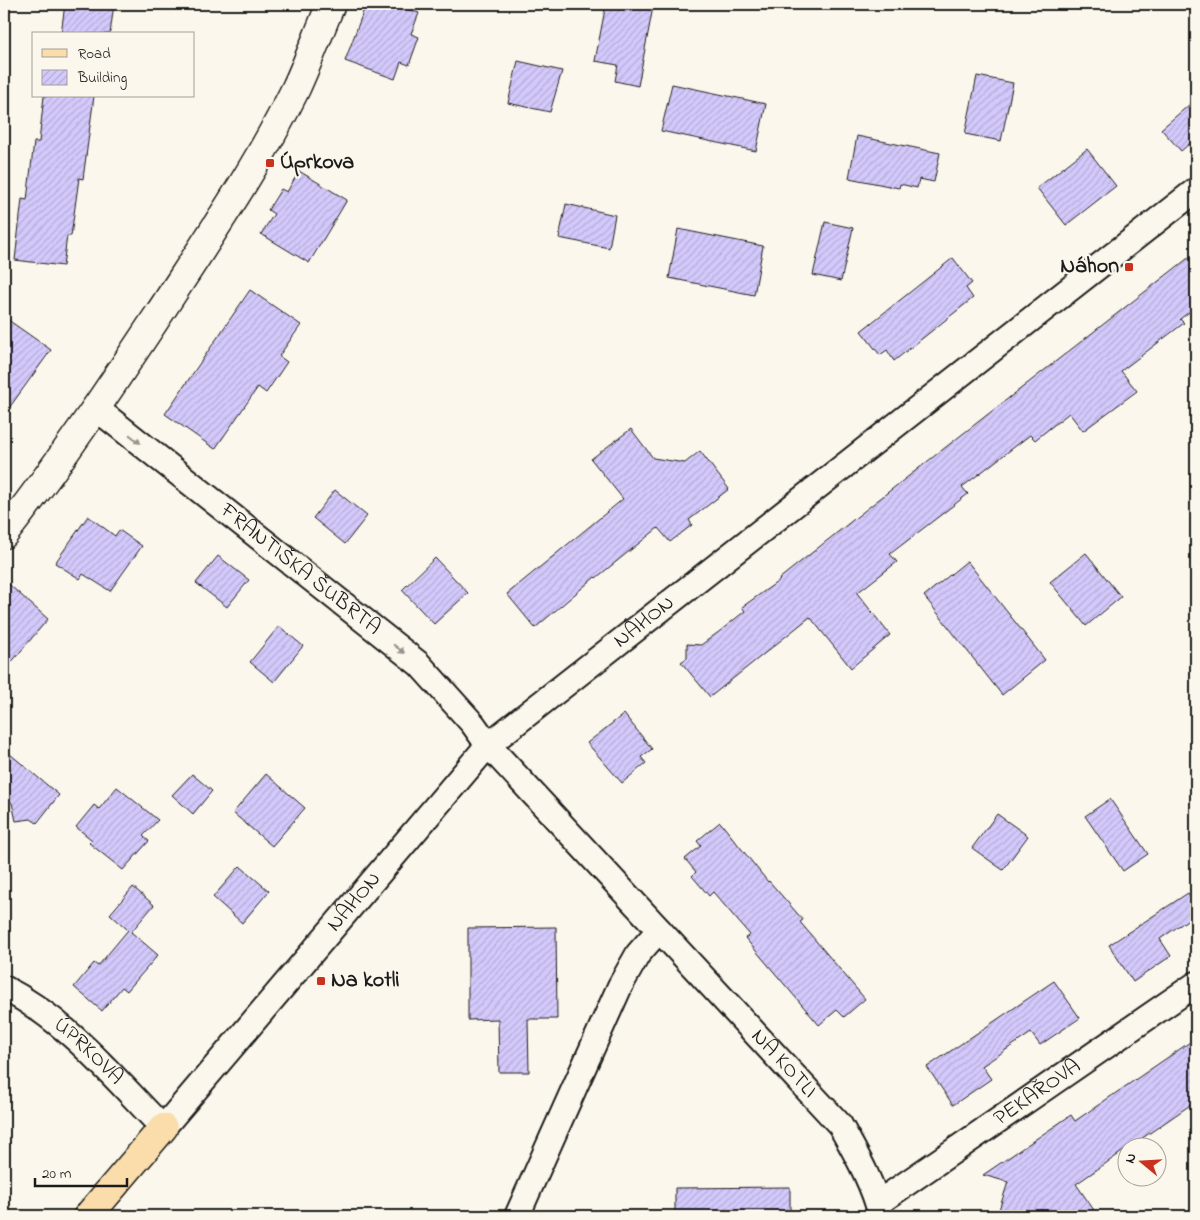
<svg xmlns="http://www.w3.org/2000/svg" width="1200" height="1220" font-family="'Indie Flower',sans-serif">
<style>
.building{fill:url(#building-hatch);stroke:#1c1c1c}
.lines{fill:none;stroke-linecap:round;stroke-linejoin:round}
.minor-casing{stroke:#1c1c1c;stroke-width:28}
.tertiary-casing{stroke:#1c1c1c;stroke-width:31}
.primary-casing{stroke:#1c1c1c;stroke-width:31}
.minor{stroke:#fbf7ec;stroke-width:24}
.tertiary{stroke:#fbf7ec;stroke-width:28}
.primary{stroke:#faddab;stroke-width:28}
.oneway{fill:#97948e}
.poi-dot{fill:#c8321e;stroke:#fbf7ec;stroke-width:2}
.labels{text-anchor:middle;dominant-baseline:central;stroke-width:4.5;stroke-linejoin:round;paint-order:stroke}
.poi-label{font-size:22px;font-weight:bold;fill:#1c1c1c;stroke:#fbf7ec;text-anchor:start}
.street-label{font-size:22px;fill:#1c1c1c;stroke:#fbf7ec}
</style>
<defs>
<pattern id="building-hatch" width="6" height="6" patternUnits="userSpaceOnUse" patternTransform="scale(1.25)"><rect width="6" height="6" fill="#d3c9fb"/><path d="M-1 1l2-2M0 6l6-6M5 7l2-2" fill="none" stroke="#b5acd7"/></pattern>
</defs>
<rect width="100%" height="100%" fill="#fbf7ec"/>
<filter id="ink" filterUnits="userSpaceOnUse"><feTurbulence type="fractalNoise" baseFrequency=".02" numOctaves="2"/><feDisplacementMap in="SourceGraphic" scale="10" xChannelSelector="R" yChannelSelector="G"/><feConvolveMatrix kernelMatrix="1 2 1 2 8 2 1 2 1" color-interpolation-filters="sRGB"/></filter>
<g filter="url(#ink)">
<!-- building -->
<g class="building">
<path d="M 65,4 L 114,4 L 110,34 L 61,34 Z"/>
<path d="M 366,4 L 393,4 L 419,13 L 411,34 L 419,37 L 409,65 L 401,62 L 395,79 L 345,61 Z"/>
<path d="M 606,4 L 649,4 L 648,6 L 653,7 L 638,86 L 615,81 L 618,65 L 595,61 Z"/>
<path d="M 518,61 L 562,71 L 550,112 L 508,103 Z"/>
<path d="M 977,76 L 1013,83 L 1001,141 L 965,134 Z"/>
<path d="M 672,84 L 766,104 L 756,151 L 661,131 Z"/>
<path d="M 44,96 L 94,96 L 83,179 L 79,178 L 71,236 L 67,236 L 63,266 L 15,260 L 22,199 L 27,200 L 34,142 L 39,142 Z"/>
<path d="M 1196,99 L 1196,138 L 1181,151 L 1161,129 Z"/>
<path d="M 857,136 L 940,153 L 934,182 L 919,179 L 917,188 L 900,184 L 899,188 L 849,178 Z"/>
<path d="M 1087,149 L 1116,186 L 1066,225 L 1037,188 Z"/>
<path d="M 299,171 L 347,200 L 309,263 L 261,234 L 274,214 L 268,210 L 281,189 L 287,192 Z"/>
<path d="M 566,204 L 615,215 L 609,248 L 559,238 Z"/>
<path d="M 825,222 L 853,228 L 841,281 L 813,275 Z"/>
<path d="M 678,229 L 763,246 L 754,295 L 669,278 Z"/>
<path d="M 1196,252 L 1196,307 L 1180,319 L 1184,323 L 1121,371 L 1137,391 L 1083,431 L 1069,413 L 1035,440 L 1030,435 L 962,487 L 968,494 L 890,554 L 897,562 L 857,593 L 890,635 L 851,668 L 810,617 L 710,697 L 681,662 L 687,658 L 687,644 L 701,645 L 720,631 L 745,611 L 742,607 L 780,580 L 779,579 L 878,500 Z"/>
<path d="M 953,258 L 972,283 L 966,288 L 973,298 L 894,361 L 887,350 L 880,355 L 861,331 Z"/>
<path d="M 250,290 L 301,325 L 279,356 L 287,362 L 266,393 L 258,387 L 215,449 L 165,414 Z"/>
<path d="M 4,317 L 51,350 L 4,415 Z"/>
<path d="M 631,429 L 653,458 L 685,463 L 700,451 L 729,489 L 689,520 L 692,525 L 670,542 L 658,528 L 596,578 L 595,577 L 535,628 L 507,594 L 623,499 L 591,459 Z"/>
<path d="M 335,490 L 367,516 L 345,544 L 313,518 Z"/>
<path d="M 88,516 L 115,536 L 119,530 L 142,546 L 110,591 L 83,574 L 80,579 L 55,563 Z"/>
<path d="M 1086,553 L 1121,597 L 1086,626 L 1050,582 Z"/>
<path d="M 218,556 L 249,580 L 227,607 L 196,583 Z"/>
<path d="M 435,558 L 468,593 L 434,624 L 402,590 Z"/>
<path d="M 967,561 L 1045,660 L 1002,695 L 924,596 Z"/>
<path d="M 4,580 L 48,619 L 4,671 Z"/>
<path d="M 279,626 L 303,646 L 274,682 L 250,662 Z"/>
<path d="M 624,714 L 652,749 L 641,757 L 646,763 L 622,783 L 587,743 Z"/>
<path d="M 4,749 L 59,795 L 37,823 L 31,819 L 16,821 L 12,803 L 4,796 Z"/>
<path d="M 192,774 L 212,791 L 193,814 L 172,795 Z"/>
<path d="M 266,774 L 305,808 L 272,846 L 233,813 Z"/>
<path d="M 117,787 L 158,820 L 143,836 L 149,841 L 123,870 L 89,843 L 92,840 L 76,827 L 94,805 L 99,809 Z"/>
<path d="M 1110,799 L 1148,854 L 1123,871 L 1085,816 Z"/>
<path d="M 997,814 L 1028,836 L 1003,870 L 972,848 Z"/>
<path d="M 720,822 L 768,882 L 769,881 L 803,920 L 800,922 L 865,999 L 844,1017 L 837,1010 L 819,1025 L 745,938 L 750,935 L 713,892 L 709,896 L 692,876 L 696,872 L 685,859 L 701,846 L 697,841 Z"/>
<path d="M 240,866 L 269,891 L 242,923 L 213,897 Z"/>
<path d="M 133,887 L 154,905 L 131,932 L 158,955 L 127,991 L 122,987 L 102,1011 L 74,987 L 94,963 L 98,966 L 128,930 L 110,914 Z"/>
<path d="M 1188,893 L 1196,905 L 1196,914 L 1160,939 L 1171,956 L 1133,982 L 1109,945 Z"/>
<path d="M 556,927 L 557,1019 L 528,1019 L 529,1072 L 499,1072 L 498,1019 L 468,1020 L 468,928 Z"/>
<path d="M 1054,981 L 1080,1018 L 1040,1045 L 1031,1033 L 982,1066 L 991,1079 L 953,1105 L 927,1067 Z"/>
<path d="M 1196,1038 L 1196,1101 L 1076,1184 L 1098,1216 L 997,1216 L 1008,1182 L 983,1175 L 1071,1115 L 1075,1121 Z"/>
<path d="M 790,1187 L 790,1216 L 675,1216 L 675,1188 Z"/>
</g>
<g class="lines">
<!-- minor casing -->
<g class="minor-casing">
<g id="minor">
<path id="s1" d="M 97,409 L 419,664 L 473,724 L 488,745 L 840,1125 C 856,1154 873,1183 881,1216"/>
<path id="s2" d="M 4,988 C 67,1020 114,1078 163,1128 L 488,745 L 1196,190"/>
<path id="s3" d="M 878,1203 L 1196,984"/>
<path d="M 517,1216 L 620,986 L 638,954 L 659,930"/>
</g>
</g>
<!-- tertiary casing -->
<g class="tertiary-casing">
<path id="tertiary" d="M 4,534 C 59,464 108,391 157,317 C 205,243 257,168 296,88 C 309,60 319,32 331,4"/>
</g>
<!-- primary casing -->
<g class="primary-casing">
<path id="primary" d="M 88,1216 L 163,1128"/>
</g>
<!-- minor -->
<use href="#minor" class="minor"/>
<!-- tertiary -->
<use href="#tertiary" class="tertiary"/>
<!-- primary -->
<use href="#primary" class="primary"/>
</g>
<!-- one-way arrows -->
<defs><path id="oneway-solid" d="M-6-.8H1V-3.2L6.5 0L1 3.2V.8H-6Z" transform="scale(1.25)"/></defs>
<g class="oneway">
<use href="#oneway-solid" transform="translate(135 439) rotate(38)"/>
<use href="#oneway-solid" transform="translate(399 649) rotate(38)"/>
</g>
</g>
<!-- markers -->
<g class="poi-dot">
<rect x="265" y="158" width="10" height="10" rx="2.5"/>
<rect x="1124" y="262" width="10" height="10" rx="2.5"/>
<rect x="316" y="976" width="10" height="10" rx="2.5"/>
</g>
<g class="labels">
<!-- poi labels -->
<g class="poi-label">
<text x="280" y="163">Úprkova</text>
<text x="1119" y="267" text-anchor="end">Náhon</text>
<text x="331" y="981">Na kotli</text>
</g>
<!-- street labels -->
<g class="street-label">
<text stroke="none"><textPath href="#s1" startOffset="259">FRANTIŠKA ŠUBRTA</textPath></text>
<text stroke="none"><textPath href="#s2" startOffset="914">NÁHON</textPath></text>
<text stroke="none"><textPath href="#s2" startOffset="509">NÁHON</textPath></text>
<text stroke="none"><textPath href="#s2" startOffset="106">ÚPRKOVA</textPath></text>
<text stroke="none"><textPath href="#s1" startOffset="952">NA KOTLI</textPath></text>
<text stroke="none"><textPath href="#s3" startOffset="194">PEKAŘOVA</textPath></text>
</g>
</g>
<!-- margin -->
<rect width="1200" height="1220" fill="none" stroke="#fbf7ec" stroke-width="20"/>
<rect x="10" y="10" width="1180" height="1200" fill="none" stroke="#1c1c1c" stroke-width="2" filter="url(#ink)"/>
<!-- legend -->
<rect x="32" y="32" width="162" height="65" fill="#fbf7ec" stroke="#a29f99"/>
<rect x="42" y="49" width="25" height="8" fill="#faddab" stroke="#a29f99"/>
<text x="78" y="58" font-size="15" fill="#1c1c1c">Road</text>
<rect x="42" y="70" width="25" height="15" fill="url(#building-hatch)" stroke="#a29f99"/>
<text x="78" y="82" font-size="15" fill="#1c1c1c">Building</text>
<!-- north arrow -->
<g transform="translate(1142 1162) rotate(288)"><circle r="24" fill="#fbf7ec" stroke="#a29f99"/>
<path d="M0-4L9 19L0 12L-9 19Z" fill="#c8321e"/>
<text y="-8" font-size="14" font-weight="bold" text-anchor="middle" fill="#1c1c1c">N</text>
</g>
<!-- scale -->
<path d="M35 1178v8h92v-8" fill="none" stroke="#1c1c1c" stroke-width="2.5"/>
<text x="42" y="1178" font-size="15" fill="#1c1c1c" stroke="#fbf7ec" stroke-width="4" paint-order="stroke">20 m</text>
</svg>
